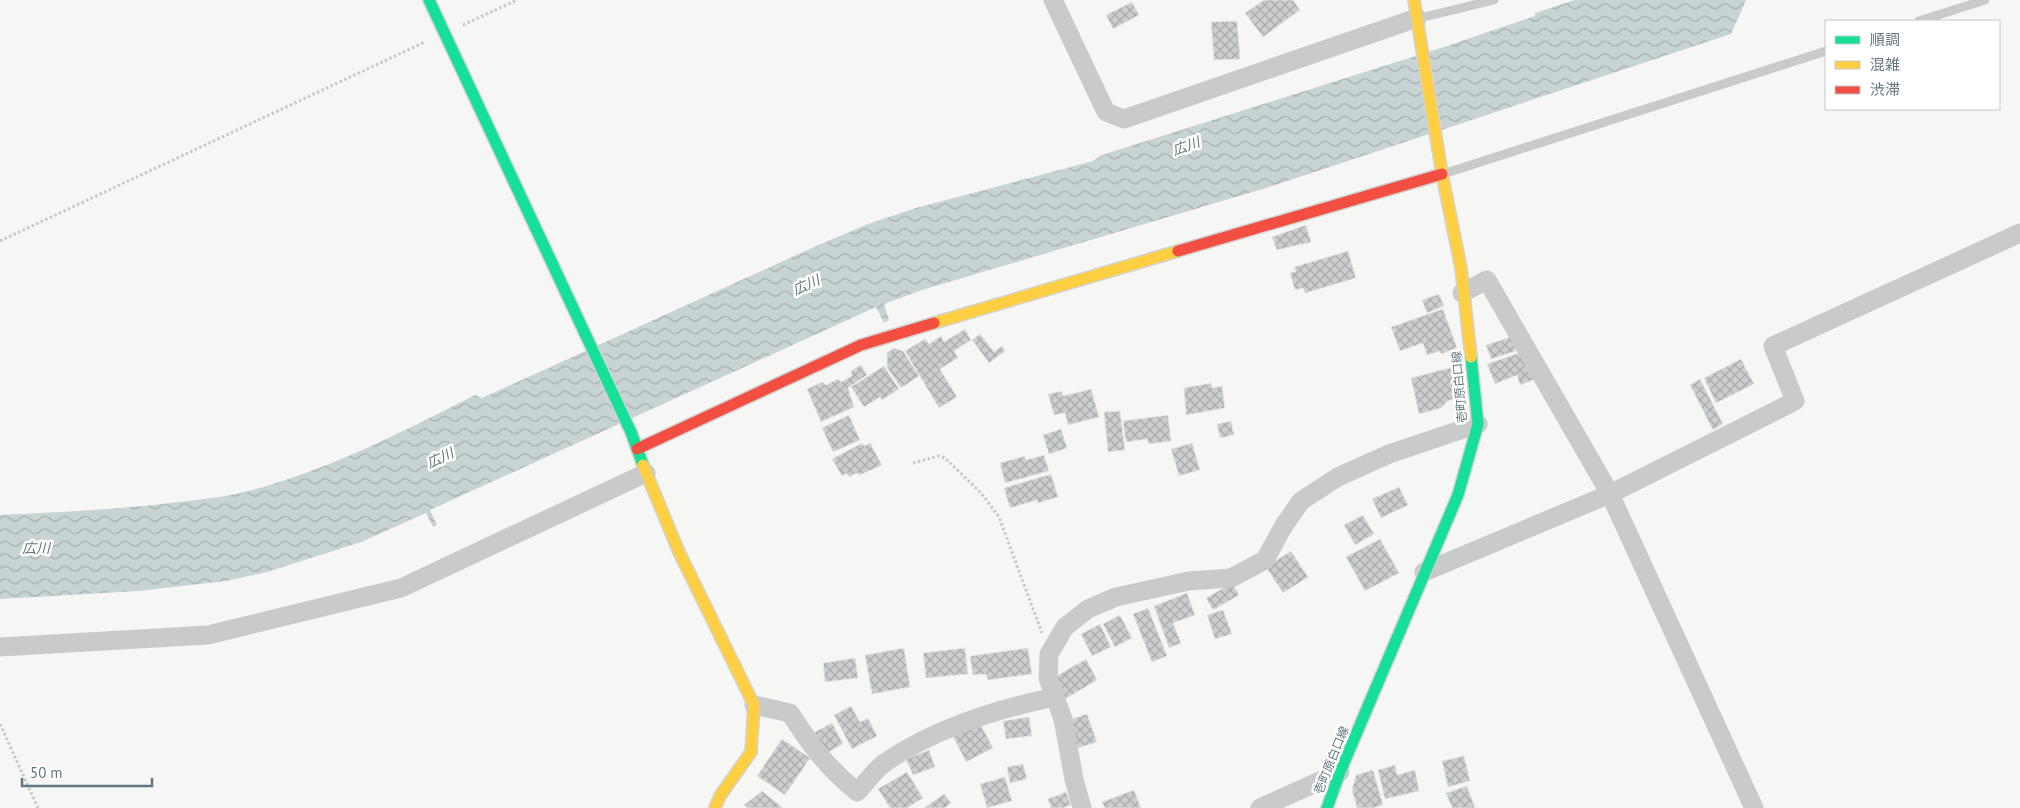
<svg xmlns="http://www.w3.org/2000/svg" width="2020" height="808" font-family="'PT Sans','Noto Sans JP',sans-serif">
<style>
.water{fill:url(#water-waves)}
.building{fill:url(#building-cross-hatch);stroke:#e6e6e5}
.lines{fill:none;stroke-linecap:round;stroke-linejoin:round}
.fast-casing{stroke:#d2d3d3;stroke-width:14}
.slow-casing{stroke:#d2d3d3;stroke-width:14}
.jam-casing{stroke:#d2d3d3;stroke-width:14}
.path{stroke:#c7c8c9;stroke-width:3;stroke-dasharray:2.5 2.5;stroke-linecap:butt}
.lane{stroke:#c9cbcb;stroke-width:9}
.street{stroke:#c9cbcb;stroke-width:19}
.fast{stroke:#16e098;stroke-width:11}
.slow{stroke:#ffcf43;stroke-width:11}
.jam{stroke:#f24e42;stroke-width:11}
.labels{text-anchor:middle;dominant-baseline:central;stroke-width:5;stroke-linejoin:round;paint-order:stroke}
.street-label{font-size:12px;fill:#63777f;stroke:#fff}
.water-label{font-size:14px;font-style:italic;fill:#5e767a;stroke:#fff}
</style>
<defs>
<pattern id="water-waves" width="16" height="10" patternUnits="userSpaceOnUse" patternTransform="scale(1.25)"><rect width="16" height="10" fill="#c8d3d4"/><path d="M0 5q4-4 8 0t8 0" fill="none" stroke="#a6b0b1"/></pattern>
<pattern id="building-cross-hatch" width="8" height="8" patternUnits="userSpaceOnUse" patternTransform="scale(1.25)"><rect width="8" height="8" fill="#cccece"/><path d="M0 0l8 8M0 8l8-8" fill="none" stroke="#a9acac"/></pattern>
</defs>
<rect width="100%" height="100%" fill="#f6f6f5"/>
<!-- water -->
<path class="water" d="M 1575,0 L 1746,0 L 1731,34 L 1266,188 L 922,290 L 884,304 L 889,320 L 884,323 L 876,307 L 430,510 L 437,525 L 433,527 L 426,513 L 361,542 L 267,572 L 226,581 L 138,591 L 0,599 L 0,515 C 57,512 113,510 170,503 C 198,500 228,497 256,489 C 332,468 404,431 475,395 L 482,398 L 814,247 L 868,224 L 916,208 L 1093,161 L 1102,155 L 1447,46 L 1535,16 L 1535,13 Z"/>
<!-- building -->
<g class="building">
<path d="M 1264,0 L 1293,0 L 1300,10 L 1263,37 L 1245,13 Z"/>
<path d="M 1132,2 L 1139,15 L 1113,29 L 1106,15 Z"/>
<path d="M 1237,21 L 1240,59 L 1214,60 L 1211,22 Z"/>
<path d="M 1306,225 L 1311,242 L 1277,250 L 1272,237 Z"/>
<path d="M 1348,251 L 1356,278 L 1305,293 L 1303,288 L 1295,290 L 1290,273 L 1296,271 L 1294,267 Z"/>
<path d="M 1439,294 L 1444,306 L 1427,313 L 1422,300 Z"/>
<path d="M 1443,309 L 1457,348 L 1441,354 L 1440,351 L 1427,355 L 1423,343 L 1400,351 L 1391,327 Z"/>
<path d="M 965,329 L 971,340 L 954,351 L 958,358 L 940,369 L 957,397 L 939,408 L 905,351 L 925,339 L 929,344 L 941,336 L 944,342 Z"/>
<path d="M 980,334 L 994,352 L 1002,346 L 1005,351 L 989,363 L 972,340 Z"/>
<path d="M 1511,337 L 1516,351 L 1491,359 L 1486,345 Z"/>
<path d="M 894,348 L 903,351 L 919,376 L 901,388 L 887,367 L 887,353 Z"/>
<path d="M 1525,351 L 1538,378 L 1520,385 L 1517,375 L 1495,384 L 1487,364 Z"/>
<path d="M 1741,359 L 1754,384 L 1716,403 L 1704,378 Z"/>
<path d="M 861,365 L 867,375 L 848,388 L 854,407 L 821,422 L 807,389 L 822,382 L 826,385 L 838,379 L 841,382 L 852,376 L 851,371 Z"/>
<path d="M 884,366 L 899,389 L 882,400 L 880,397 L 864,407 L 851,387 Z"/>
<path d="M 1453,367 L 1459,397 L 1448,401 L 1441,408 L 1419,414 L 1411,378 Z"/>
<path d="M 1700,379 L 1723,424 L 1713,430 L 1690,385 Z"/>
<path d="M 1211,383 L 1212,388 L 1222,386 L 1225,408 L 1186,415 L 1184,388 Z"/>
<path d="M 1091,389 L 1099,417 L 1068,425 L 1065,413 L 1054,415 L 1048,394 L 1062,391 L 1063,396 Z"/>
<path d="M 1120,411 L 1125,450 L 1108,452 L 1104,412 Z"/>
<path d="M 849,415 L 860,440 L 833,452 L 822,428 Z"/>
<path d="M 1168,415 L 1171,441 L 1149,444 L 1147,439 L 1126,442 L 1123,421 Z"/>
<path d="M 1231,421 L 1234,435 L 1220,438 L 1217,424 Z"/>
<path d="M 1061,429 L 1067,448 L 1049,454 L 1043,435 Z"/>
<path d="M 862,443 L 864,446 L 870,443 L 882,465 L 860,475 L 857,473 L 849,477 L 847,473 L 842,476 L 832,459 Z"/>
<path d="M 1192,443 L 1200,470 L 1179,476 L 1171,449 Z"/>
<path d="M 1044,455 L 1049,471 L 1005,483 L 1000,463 L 1025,456 L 1026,460 Z"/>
<path d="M 1051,474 L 1058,497 L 1038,503 L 1037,500 L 1010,508 L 1004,488 Z"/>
<path d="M 1399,487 L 1408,505 L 1381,518 L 1372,499 Z"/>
<path d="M 1363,515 L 1374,534 L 1355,545 L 1344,525 Z"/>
<path d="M 1380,539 L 1399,573 L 1365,591 L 1346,557 Z"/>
<path d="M 1291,551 L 1308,577 L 1283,593 L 1266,567 Z"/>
<path d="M 1232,583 L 1239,595 L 1213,610 L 1206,598 Z"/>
<path d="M 1187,593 L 1195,615 L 1173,623 L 1181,643 L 1169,648 L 1154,606 Z"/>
<path d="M 1148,608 L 1167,656 L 1152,662 L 1133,614 Z"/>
<path d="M 1223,610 L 1232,634 L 1215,639 L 1207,615 Z"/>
<path d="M 1120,615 L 1132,638 L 1115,647 L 1103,624 Z"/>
<path d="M 1100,624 L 1111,647 L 1092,656 L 1081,634 Z"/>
<path d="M 904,648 L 910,687 L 872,694 L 865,655 Z"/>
<path d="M 965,648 L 968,674 L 926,678 L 923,653 Z"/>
<path d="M 1028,648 L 1032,674 L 988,680 L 986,674 L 973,675 L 970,656 Z"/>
<path d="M 855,658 L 858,678 L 825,682 L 823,663 Z"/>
<path d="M 1086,659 L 1097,680 L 1065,699 L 1053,678 Z"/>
<path d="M 851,706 L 860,722 L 868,718 L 877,736 L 852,749 L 834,715 Z"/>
<path d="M 1087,714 L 1097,742 L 1078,748 L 1069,720 Z"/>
<path d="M 1029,717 L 1032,736 L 1006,739 L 1003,721 Z"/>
<path d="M 832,723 L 843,744 L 825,754 L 813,733 Z"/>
<path d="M 980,723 L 993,748 L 966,762 L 953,736 Z"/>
<path d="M 782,739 L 810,758 L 785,795 L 757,776 Z"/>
<path d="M 929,750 L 935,767 L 913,775 L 906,759 Z"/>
<path d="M 1464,756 L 1470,781 L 1448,787 L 1442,761 Z"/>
<path d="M 1023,764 L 1027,779 L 1010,783 L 1007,767 Z"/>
<path d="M 1395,765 L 1397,775 L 1415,770 L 1419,791 L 1385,799 L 1378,770 Z"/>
<path d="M 1373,770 L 1383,805 L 1373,808 L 1357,808 L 1352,790 L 1356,775 Z"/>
<path d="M 907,772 L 923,798 L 907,808 L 890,808 L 878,789 Z"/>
<path d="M 1005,777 L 1012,801 L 987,808 L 980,784 Z"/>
<path d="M 1467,786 L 1475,808 L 1452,808 L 1446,793 Z"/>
<path d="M 1134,790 L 1141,808 L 1105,808 L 1102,802 Z"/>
<path d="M 762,791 L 783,808 L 748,808 L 744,805 Z"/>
<path d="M 1066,792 L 1071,805 L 1063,808 L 1051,808 L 1048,799 Z"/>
<path d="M 944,794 L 951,803 L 945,808 L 924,808 Z"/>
</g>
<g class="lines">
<!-- fast casing -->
<g class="fast-casing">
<g id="fast">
<path d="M 429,0 L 631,432 L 643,465"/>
<path d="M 1327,808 L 1340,772 L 1458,495 L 1478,424 L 1471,357"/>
</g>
</g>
<!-- slow casing -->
<g class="slow-casing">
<g id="slow">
<path d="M 1414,0 L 1442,174 L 1461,268 L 1471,357"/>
<path d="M 934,323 L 1178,251"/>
<path d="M 643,465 L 679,552 L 754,705 L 751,752 L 720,796 L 715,808"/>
</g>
</g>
<!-- jam casing -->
<g class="jam-casing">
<g id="jam">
<path d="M 1178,251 L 1442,174"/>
<path d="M 637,449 L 861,345 L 934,323"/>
</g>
</g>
<!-- path -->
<g class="path">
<path d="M 463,25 L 517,0"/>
<path d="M 0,241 L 425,42"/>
<path d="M 913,463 L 939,456 L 945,458 L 981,493 L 999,517 L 1042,633"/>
<path d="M 0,724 L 38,808"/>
</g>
<!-- lane -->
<g class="lane">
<path d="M 1420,18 L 1494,0"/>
<path d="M 1919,21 L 1985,0"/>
<path d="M 1443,174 L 1826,51"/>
</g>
<!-- street -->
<g class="street">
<path d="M 1053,0 L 1106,112 L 1124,119 L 1417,18"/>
<path d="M 1462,293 L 1487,280 L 1610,494 L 1754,808"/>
<path d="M 1424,572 L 1610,494 L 1795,401 L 1773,346 L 2020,233"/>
<path d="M 0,647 L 208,635 L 401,588 L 646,473"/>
<path d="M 754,705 L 790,713 C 812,747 826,766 857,792 C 866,783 875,769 886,762 C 936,728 996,709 1055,697"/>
<path d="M 1082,808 L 1074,779 L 1063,719 L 1048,678 L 1049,654 L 1065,627 L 1088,609 L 1116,597 L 1189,581 L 1231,578 L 1265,560 L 1283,527 L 1301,501 L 1338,477 L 1389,454 L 1478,424"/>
<path d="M 1260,808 L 1340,772"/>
</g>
<!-- fast -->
<use href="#fast" class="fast"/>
<!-- slow -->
<use href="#slow" class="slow"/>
<!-- jam -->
<use href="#jam" class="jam"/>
</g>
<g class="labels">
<!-- street labels -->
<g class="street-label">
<text transform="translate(1459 387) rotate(-95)">壱町原白口線</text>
<text transform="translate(1331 760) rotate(-68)">壱町原白口線</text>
</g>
<!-- water labels -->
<g class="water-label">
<text transform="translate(1186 146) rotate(-20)">広川</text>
<text transform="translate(806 285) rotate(-24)">広川</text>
<text transform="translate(440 458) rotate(-25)">広川</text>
<text x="36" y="548">広川</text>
</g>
</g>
<!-- legend -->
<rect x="1825" y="20" width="175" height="90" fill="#ffffff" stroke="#c1c9cc"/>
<rect x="1835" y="36" width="25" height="8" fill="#16e098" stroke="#c1c9cc"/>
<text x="1870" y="45" font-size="15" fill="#63777f">順調</text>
<rect x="1835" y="61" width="25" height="8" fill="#ffcf43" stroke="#c1c9cc"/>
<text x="1870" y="70" font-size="15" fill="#63777f">混雑</text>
<rect x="1835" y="86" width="25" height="8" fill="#f24e42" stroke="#c1c9cc"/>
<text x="1870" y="95" font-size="15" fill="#63777f">渋滞</text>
<!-- scale -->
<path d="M22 778v8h130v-8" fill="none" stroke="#63777f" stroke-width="2.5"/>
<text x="30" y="778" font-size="15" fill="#63777f" stroke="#ffffff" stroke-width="4" paint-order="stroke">50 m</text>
</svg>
